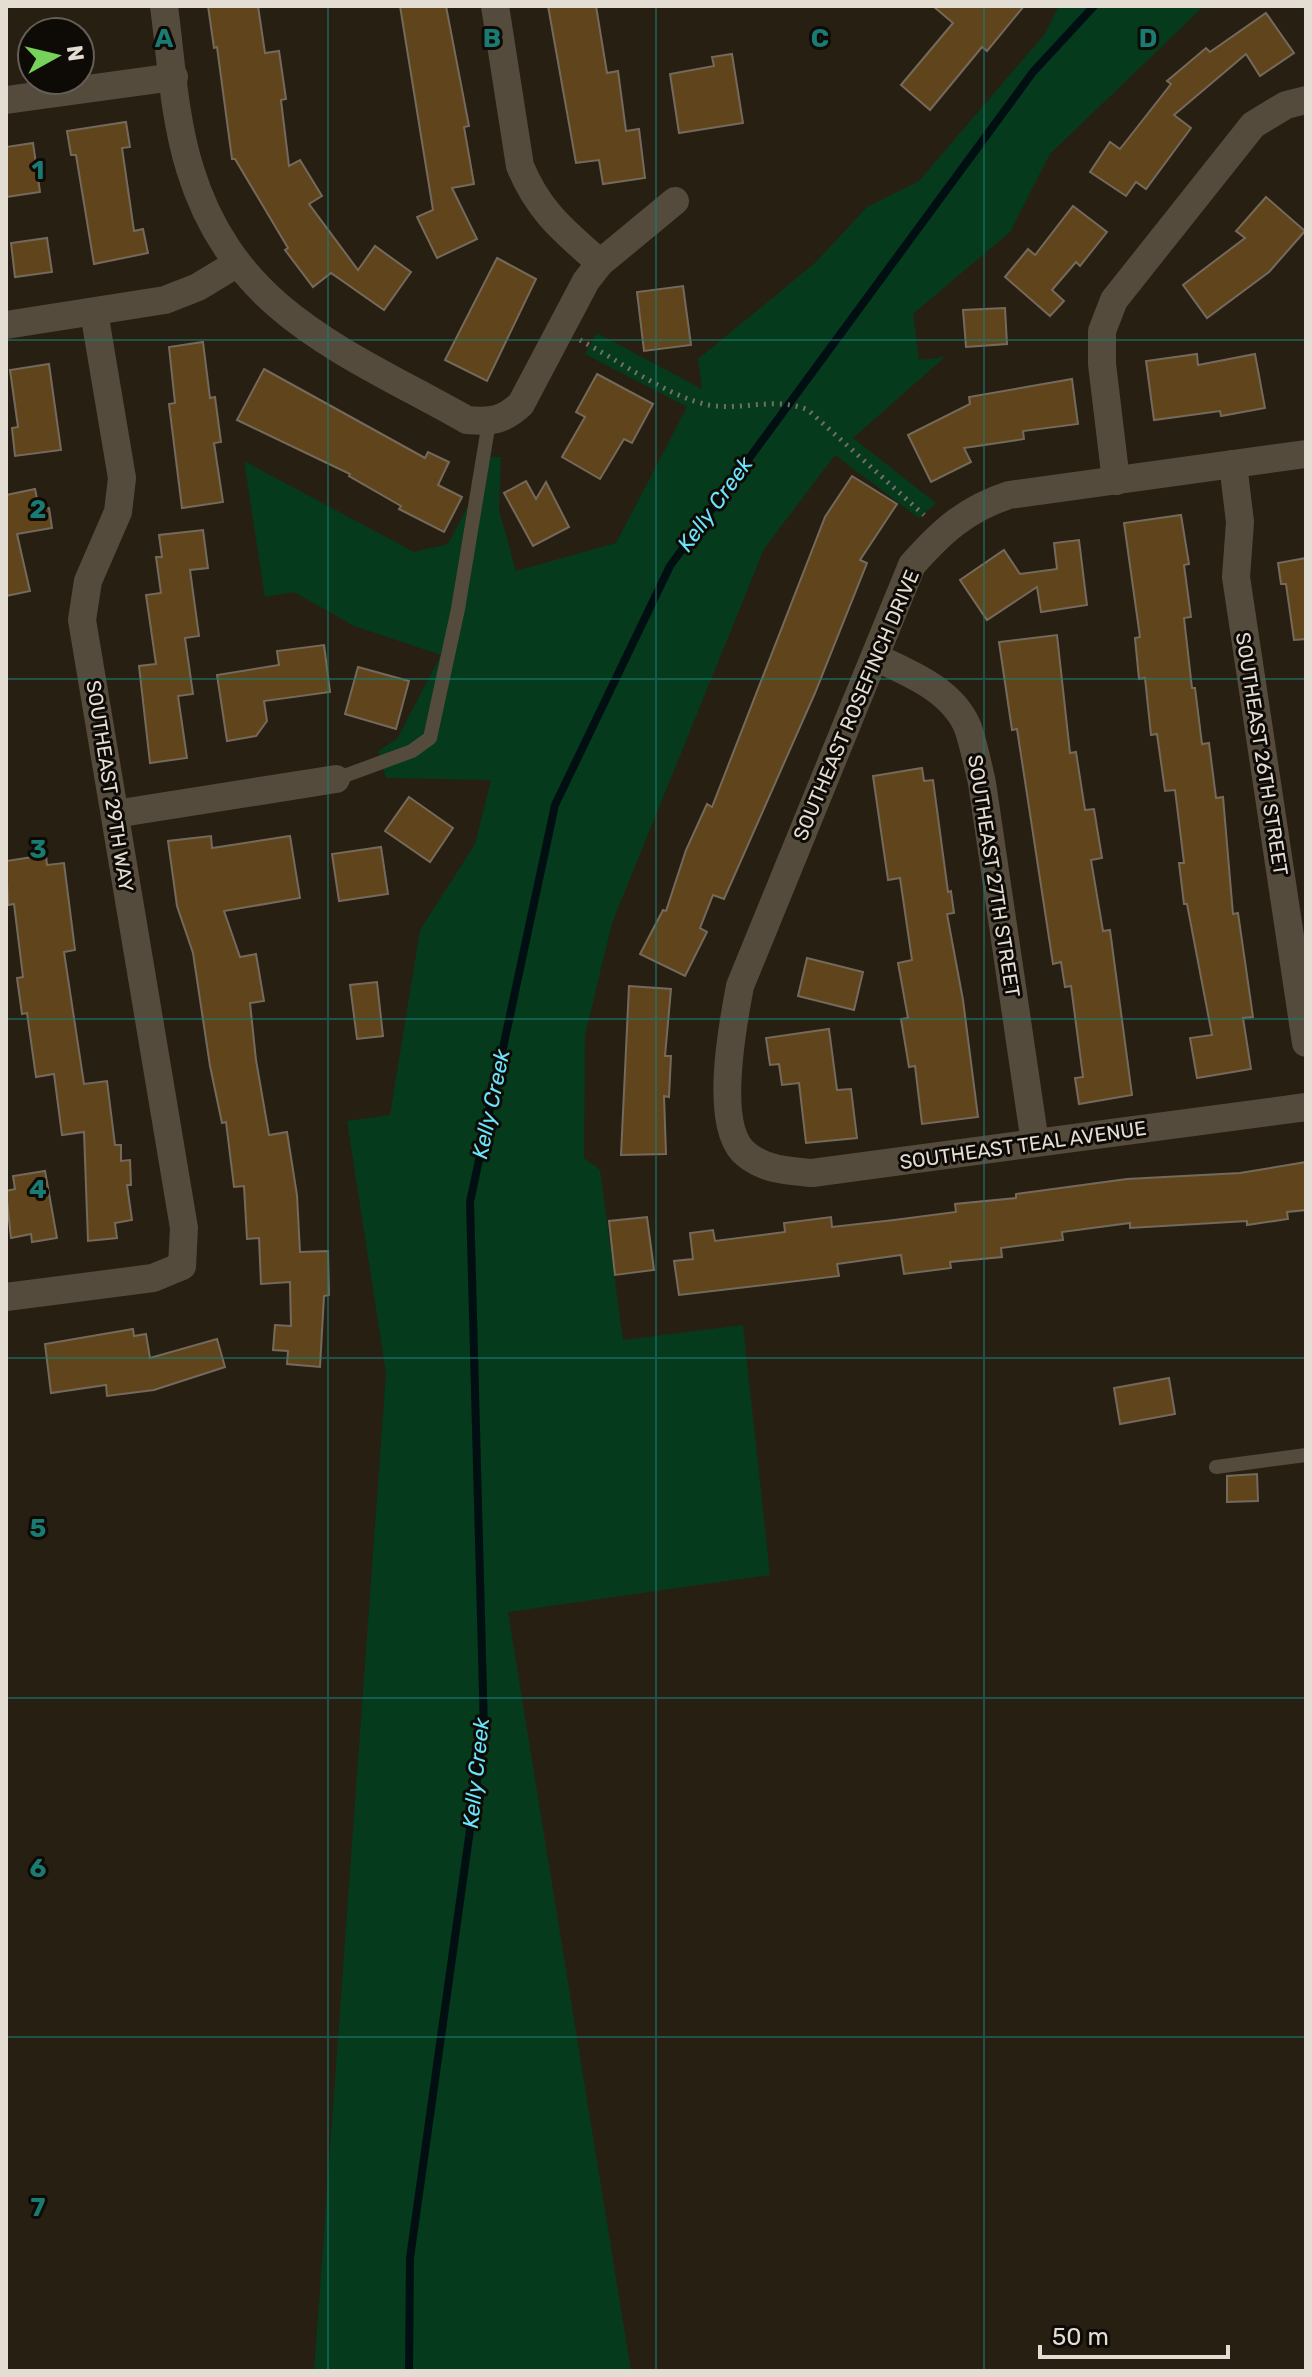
<svg xmlns="http://www.w3.org/2000/svg" width="1312" height="2377" font-family="Rubik,sans-serif">
<style>
.green{fill:#053a1c}
.lines{fill:none;stroke-linecap:round;stroke-linejoin:round}
.stream{stroke:#020f12;stroke-width:8}
.building{fill:#60451c;stroke:#74695b;stroke-width:2}
.path{stroke:#766e64;stroke-width:5;stroke-dasharray:2 6;stroke-linecap:butt}
.lane{stroke:#554b3d;stroke-width:14}
.street{stroke:#554b3d;stroke-width:28}
.grid{fill:none;stroke:#1a7b73;stroke-width:2;stroke-opacity:0.55}
.labels{text-anchor:middle;dominant-baseline:central;stroke-width:6;stroke-linejoin:round;paint-order:stroke}
.street-label{font-size:20px;fill:#e3ddd4;stroke:#0e0a05}
.water-label{font-size:22px;font-style:italic;fill:#6ae5fd;stroke:#0e0a05}
.grid-label{font-size:26px;text-anchor:middle;font-weight:bold;fill:#1a7b73;stroke:#0e0a05;stroke-width:6;stroke-linejoin:round;paint-order:stroke}
</style>
<rect width="100%" height="100%" fill="#281f13"/>
<!-- green -->
<path class="green" d="M 1059,6 L 1204,6 L 1050,154 L 1010,232 L 913,314 L 919,360 L 945,357 L 853,438 L 936,503 L 919,518 L 835,455 L 764,549 L 612,923 L 585,1035 L 584,1158 L 600,1170 L 623,1340 L 743,1325 L 770,1575 L 508,1612 L 631,2371 L 314,2371 L 386,1373 L 347,1121 L 390,1115 L 420,930 L 475,844 L 491,780 L 386,778 L 378,751 L 397,739 L 441,655 L 354,626 L 294,592 L 265,597 L 244,461 L 414,552 L 448,544 L 472,498 L 479,456 L 501,457 L 499,510 L 516,571 L 616,543 L 687,407 L 585,354 L 597,333 L 702,389 L 698,359 L 816,262 L 867,207 L 919,181 L 1044,35 Z"/>
<g class="lines">
<!-- stream -->
<path class="stream" d="M 409,2371 L 410,2258 L 484,1730 L 470,1202 L 555,805 L 670,566 L 1033,72 L 1094,6"/>
</g>
<!-- building -->
<g class="building">
<path d="M 208,6 L 258,6 L 265,53 L 279,51 L 286,99 L 281,100 L 289,166 L 300,160 L 322,196 L 309,204 L 358,270 L 375,246 L 411,272 L 384,310 L 331,273 L 313,287 L 285,250 L 288,248 L 235,159 L 232,159 L 217,47 L 214,48 Z"/>
<path d="M 400,6 L 446,6 L 469,126 L 464,127 L 474,184 L 452,188 L 477,239 L 437,258 L 417,217 L 433,210 Z"/>
<path d="M 548,6 L 596,6 L 607,73 L 618,71 L 626,131 L 639,129 L 645,178 L 603,184 L 599,160 L 576,163 Z"/>
<path d="M 933,6 L 1024,6 L 987,51 L 982,47 L 930,110 L 901,85 L 953,23 Z"/>
<path d="M 1266,13 L 1294,53 L 1260,76 L 1246,54 L 1174,115 L 1191,128 L 1146,189 L 1136,182 L 1126,196 L 1090,172 L 1110,142 L 1120,149 L 1171,84 L 1167,81 L 1206,48 L 1210,52 Z"/>
<path d="M 732,54 L 743,123 L 679,133 L 670,74 L 714,66 L 712,57 Z"/>
<path d="M 126,122 L 130,147 L 122,148 L 134,231 L 143,229 L 148,253 L 94,264 L 76,155 L 71,155 L 67,131 Z"/>
<path d="M 33,143 L 40,192 L 6,197 L 6,147 Z"/>
<path d="M 1266,197 L 1305,231 L 1269,272 L 1207,318 L 1183,285 L 1245,238 L 1236,231 Z"/>
<path d="M 1073,206 L 1107,232 L 1080,266 L 1076,262 L 1052,290 L 1064,301 L 1050,316 L 1005,277 L 1028,249 L 1035,255 Z"/>
<path d="M 47,238 L 52,272 L 15,277 L 11,243 Z"/>
<path d="M 497,258 L 536,279 L 487,381 L 445,360 Z"/>
<path d="M 683,286 L 691,345 L 644,351 L 637,292 Z"/>
<path d="M 1005,308 L 1007,344 L 966,347 L 963,310 Z"/>
<path d="M 203,342 L 210,398 L 215,397 L 221,442 L 214,443 L 223,502 L 182,508 L 169,404 L 175,403 L 169,347 Z"/>
<path d="M 1197,354 L 1198,365 L 1255,354 L 1265,408 L 1221,416 L 1220,411 L 1154,420 L 1146,361 Z"/>
<path d="M 49,364 L 61,450 L 15,456 L 12,428 L 18,427 L 10,370 Z"/>
<path d="M 264,369 L 425,458 L 428,452 L 449,462 L 438,485 L 462,497 L 444,532 L 399,509 L 401,506 L 349,476 L 350,474 L 237,420 Z"/>
<path d="M 597,374 L 653,404 L 632,443 L 624,439 L 600,479 L 562,457 L 585,417 L 576,412 Z"/>
<path d="M 1072,379 L 1078,424 L 1023,431 L 1024,439 L 964,448 L 971,462 L 931,482 L 908,435 L 970,404 L 969,397 Z"/>
<path d="M 852,476 L 897,504 L 860,560 L 867,563 L 815,693 L 724,899 L 713,895 L 700,928 L 707,932 L 685,976 L 640,954 L 663,910 L 666,911 L 686,850 L 707,804 L 712,807 L 825,517 Z"/>
<path d="M 526,481 L 536,499 L 546,482 L 569,527 L 533,546 L 504,493 Z"/>
<path d="M 35,489 L 39,508 L 49,508 L 52,528 L 17,534 L 30,591 L 6,596 L 6,495 Z"/>
<path d="M 1181,515 L 1189,564 L 1184,565 L 1191,617 L 1184,618 L 1192,688 L 1195,688 L 1202,744 L 1209,743 L 1216,798 L 1223,797 L 1233,914 L 1238,913 L 1253,1017 L 1243,1018 L 1251,1069 L 1197,1078 L 1190,1038 L 1212,1035 L 1187,904 L 1184,904 L 1179,863 L 1184,863 L 1175,790 L 1165,791 L 1157,734 L 1151,735 L 1145,678 L 1139,679 L 1135,638 L 1140,637 L 1124,523 Z"/>
<path d="M 203,530 L 208,568 L 190,570 L 199,636 L 185,638 L 193,694 L 178,696 L 187,758 L 150,763 L 139,666 L 156,664 L 146,595 L 161,593 L 156,557 L 162,557 L 159,535 Z"/>
<path d="M 1079,540 L 1087,605 L 1041,612 L 1037,587 L 987,620 L 960,580 L 1004,550 L 1020,574 L 1057,569 L 1054,543 Z"/>
<path d="M 1306,558 L 1306,639 L 1294,640 L 1286,584 L 1281,584 L 1278,563 Z"/>
<path d="M 1057,635 L 1070,753 L 1076,752 L 1085,810 L 1094,809 L 1102,858 L 1091,860 L 1103,931 L 1110,930 L 1132,1095 L 1079,1104 L 1075,1078 L 1083,1077 L 1071,986 L 1065,987 L 1061,962 L 1053,964 L 1017,729 L 1012,730 L 999,642 Z"/>
<path d="M 324,645 L 330,692 L 264,701 L 267,721 L 256,736 L 227,741 L 217,675 L 279,665 L 277,651 Z"/>
<path d="M 358,667 L 409,681 L 396,729 L 345,714 Z"/>
<path d="M 922,768 L 924,781 L 933,780 L 948,892 L 951,891 L 954,913 L 947,914 L 963,1000 L 978,1117 L 922,1124 L 915,1066 L 909,1067 L 901,1019 L 908,1018 L 898,963 L 912,960 L 900,878 L 888,880 L 873,776 Z"/>
<path d="M 409,797 L 453,828 L 430,862 L 385,831 Z"/>
<path d="M 211,836 L 212,848 L 290,836 L 300,898 L 224,911 L 240,957 L 256,954 L 264,1001 L 250,1003 L 256,1060 L 269,1135 L 287,1132 L 297,1195 L 300,1252 L 328,1251 L 329,1295 L 324,1296 L 320,1367 L 287,1364 L 288,1351 L 273,1350 L 275,1325 L 291,1326 L 290,1282 L 261,1284 L 259,1238 L 247,1239 L 244,1186 L 234,1187 L 226,1122 L 222,1123 L 210,1066 L 193,953 L 177,906 L 168,841 Z"/>
<path d="M 381,847 L 388,894 L 339,901 L 332,854 Z"/>
<path d="M 46,855 L 47,865 L 64,863 L 75,950 L 64,952 L 84,1084 L 107,1081 L 115,1145 L 121,1145 L 121,1161 L 130,1160 L 131,1185 L 127,1185 L 132,1220 L 115,1223 L 117,1238 L 88,1241 L 84,1132 L 62,1135 L 54,1074 L 36,1077 L 27,1013 L 22,1014 L 17,978 L 23,977 L 14,904 L 8,905 L 6,861 Z"/>
<path d="M 807,958 L 863,972 L 854,1010 L 798,996 Z"/>
<path d="M 377,982 L 383,1036 L 357,1039 L 350,985 Z"/>
<path d="M 629,986 L 671,989 L 665,1056 L 671,1056 L 669,1097 L 664,1096 L 666,1154 L 621,1155 Z"/>
<path d="M 829,1029 L 837,1090 L 851,1089 L 857,1138 L 806,1143 L 799,1083 L 782,1085 L 779,1064 L 770,1065 L 766,1038 Z"/>
<path d="M 1306,1162 L 1306,1210 L 1287,1212 L 1288,1219 L 1247,1225 L 1247,1221 L 1130,1228 L 1130,1223 L 1062,1232 L 1063,1240 L 1001,1248 L 1002,1257 L 950,1262 L 951,1268 L 904,1274 L 901,1255 L 837,1264 L 839,1276 L 679,1295 L 674,1261 L 693,1259 L 690,1233 L 713,1230 L 715,1241 L 785,1232 L 784,1223 L 831,1217 L 832,1227 L 894,1220 L 956,1212 L 955,1204 L 1016,1198 L 1016,1194 L 1127,1179 L 1240,1173 Z"/>
<path d="M 45,1171 L 57,1238 L 32,1242 L 31,1234 L 11,1238 L 6,1191 L 15,1189 L 13,1176 Z"/>
<path d="M 647,1217 L 654,1270 L 615,1275 L 609,1221 Z"/>
<path d="M 133,1329 L 134,1336 L 146,1334 L 150,1358 L 217,1339 L 225,1367 L 154,1390 L 107,1396 L 106,1385 L 51,1393 L 45,1344 Z"/>
<path d="M 1169,1378 L 1175,1414 L 1120,1424 L 1114,1388 Z"/>
<path d="M 1257,1474 L 1258,1501 L 1227,1502 L 1227,1476 Z"/>
</g>
<g class="lines">
<!-- path -->
<path class="path" d="M 580,340 C 618,360 668,397 709,405 C 743,411 775,396 808,410 L 924,515"/>
<!-- lane -->
<g class="lane">
<path d="M 336,779 L 412,751 L 430,738 L 458,609 L 489,422"/>
<path d="M 1216,1467 L 1306,1455"/>
</g>
<!-- street -->
<g class="street">
<path d="M 164,6 C 171,59 174,118 190,169 C 234,313 347,352 467,420 C 491,422 503,421 521,404 L 586,281 L 600,263 L 675,201"/>
<path d="M 495,6 L 520,166 C 539,212 564,231 600,263"/>
<path d="M 6,100 L 174,77"/>
<path d="M 6,325 L 165,300 L 198,287 L 236,264"/>
<path d="M 1306,454 L 1009,495 C 966,509 941,532 912,565 L 740,986 C 733,1023 712,1129 747,1155 C 766,1170 788,1171 812,1173 L 1306,1107"/>
<path d="M 1233,464 L 1240,522 L 1236,577 L 1306,1043"/>
<path d="M 1116,481 L 1102,364 L 1102,331 L 1114,300 L 1253,125 L 1286,105 L 1306,100"/>
<path d="M 875,657 C 909,673 953,690 968,728 C 974,746 978,765 982,783 L 1035,1143"/>
<path d="M 115,814 L 336,779"/>
<path d="M 6,1297 L 153,1278 L 182,1266 L 184,1228 L 82,620 L 88,581 L 118,512 L 122,478 L 94,312"/>
</g>
</g>
<!-- grid -->
<path class="grid" d="M 328,6 L 328,2371M 656,6 L 656,2371M 984,6 L 984,2371M 6,340 L 1306,340M 6,679 L 1306,679M 6,1019 L 1306,1019M 6,1358 L 1306,1358M 6,1698 L 1306,1698M 6,2037 L 1306,2037"/>
<g class="labels">
<!-- street labels -->
<g class="street-label">
<text transform="translate(856 705) rotate(-67)">SOUTHEAST ROSEFINCH DRIVE</text>
<text transform="translate(1262 754) rotate(81)">SOUTHEAST 26TH STREET</text>
<text transform="translate(110 786) rotate(81)">SOUTHEAST 29TH WAY</text>
<text transform="translate(994 876) rotate(81)">SOUTHEAST 27TH STREET</text>
<text transform="translate(1023 1145) rotate(-8)">SOUTHEAST TEAL AVENUE</text>
</g>
<!-- water labels -->
<g class="water-label">
<text transform="translate(715 504) rotate(-54)">Kelly Creek</text>
<text transform="translate(491 1104) rotate(-78)">Kelly Creek</text>
<text transform="translate(476 1773) rotate(-84)">Kelly Creek</text>
</g>
</g>
<g class="grid-label">
<text x="164" y="47">A</text>
<text x="492" y="47">B</text>
<text x="820" y="47">C</text>
<text x="1148" y="47">D</text>
<text x="38" y="179">1</text>
<text x="38" y="518">2</text>
<text x="38" y="858">3</text>
<text x="38" y="1198">4</text>
<text x="38" y="1537">5</text>
<text x="38" y="1877">6</text>
<text x="38" y="2216">7</text>
</g>
<!-- border -->
<rect width="1312" height="2377" fill="none" stroke="#e3ddd4" stroke-width="16"/>
<!-- north arrow -->
<g transform="translate(56 56) rotate(82)"><circle r="38" fill="#0e0a05" stroke="#635e58" stroke-width="2"/>
<path d="M0-6L14 30L0 20L-14 30Z" fill="#76d25a"/>
<text y="-12" font-size="22" font-weight="bold" text-anchor="middle" fill="#e3ddd4">N</text>
</g>
<!-- scale -->
<path d="M1040 2345v12h188v-12" fill="none" stroke="#e3ddd4" stroke-width="4"/>
<text x="1052" y="2345" font-size="24" fill="#e3ddd4" stroke="#0e0a05" stroke-width="6" paint-order="stroke">50 m</text>
</svg>
